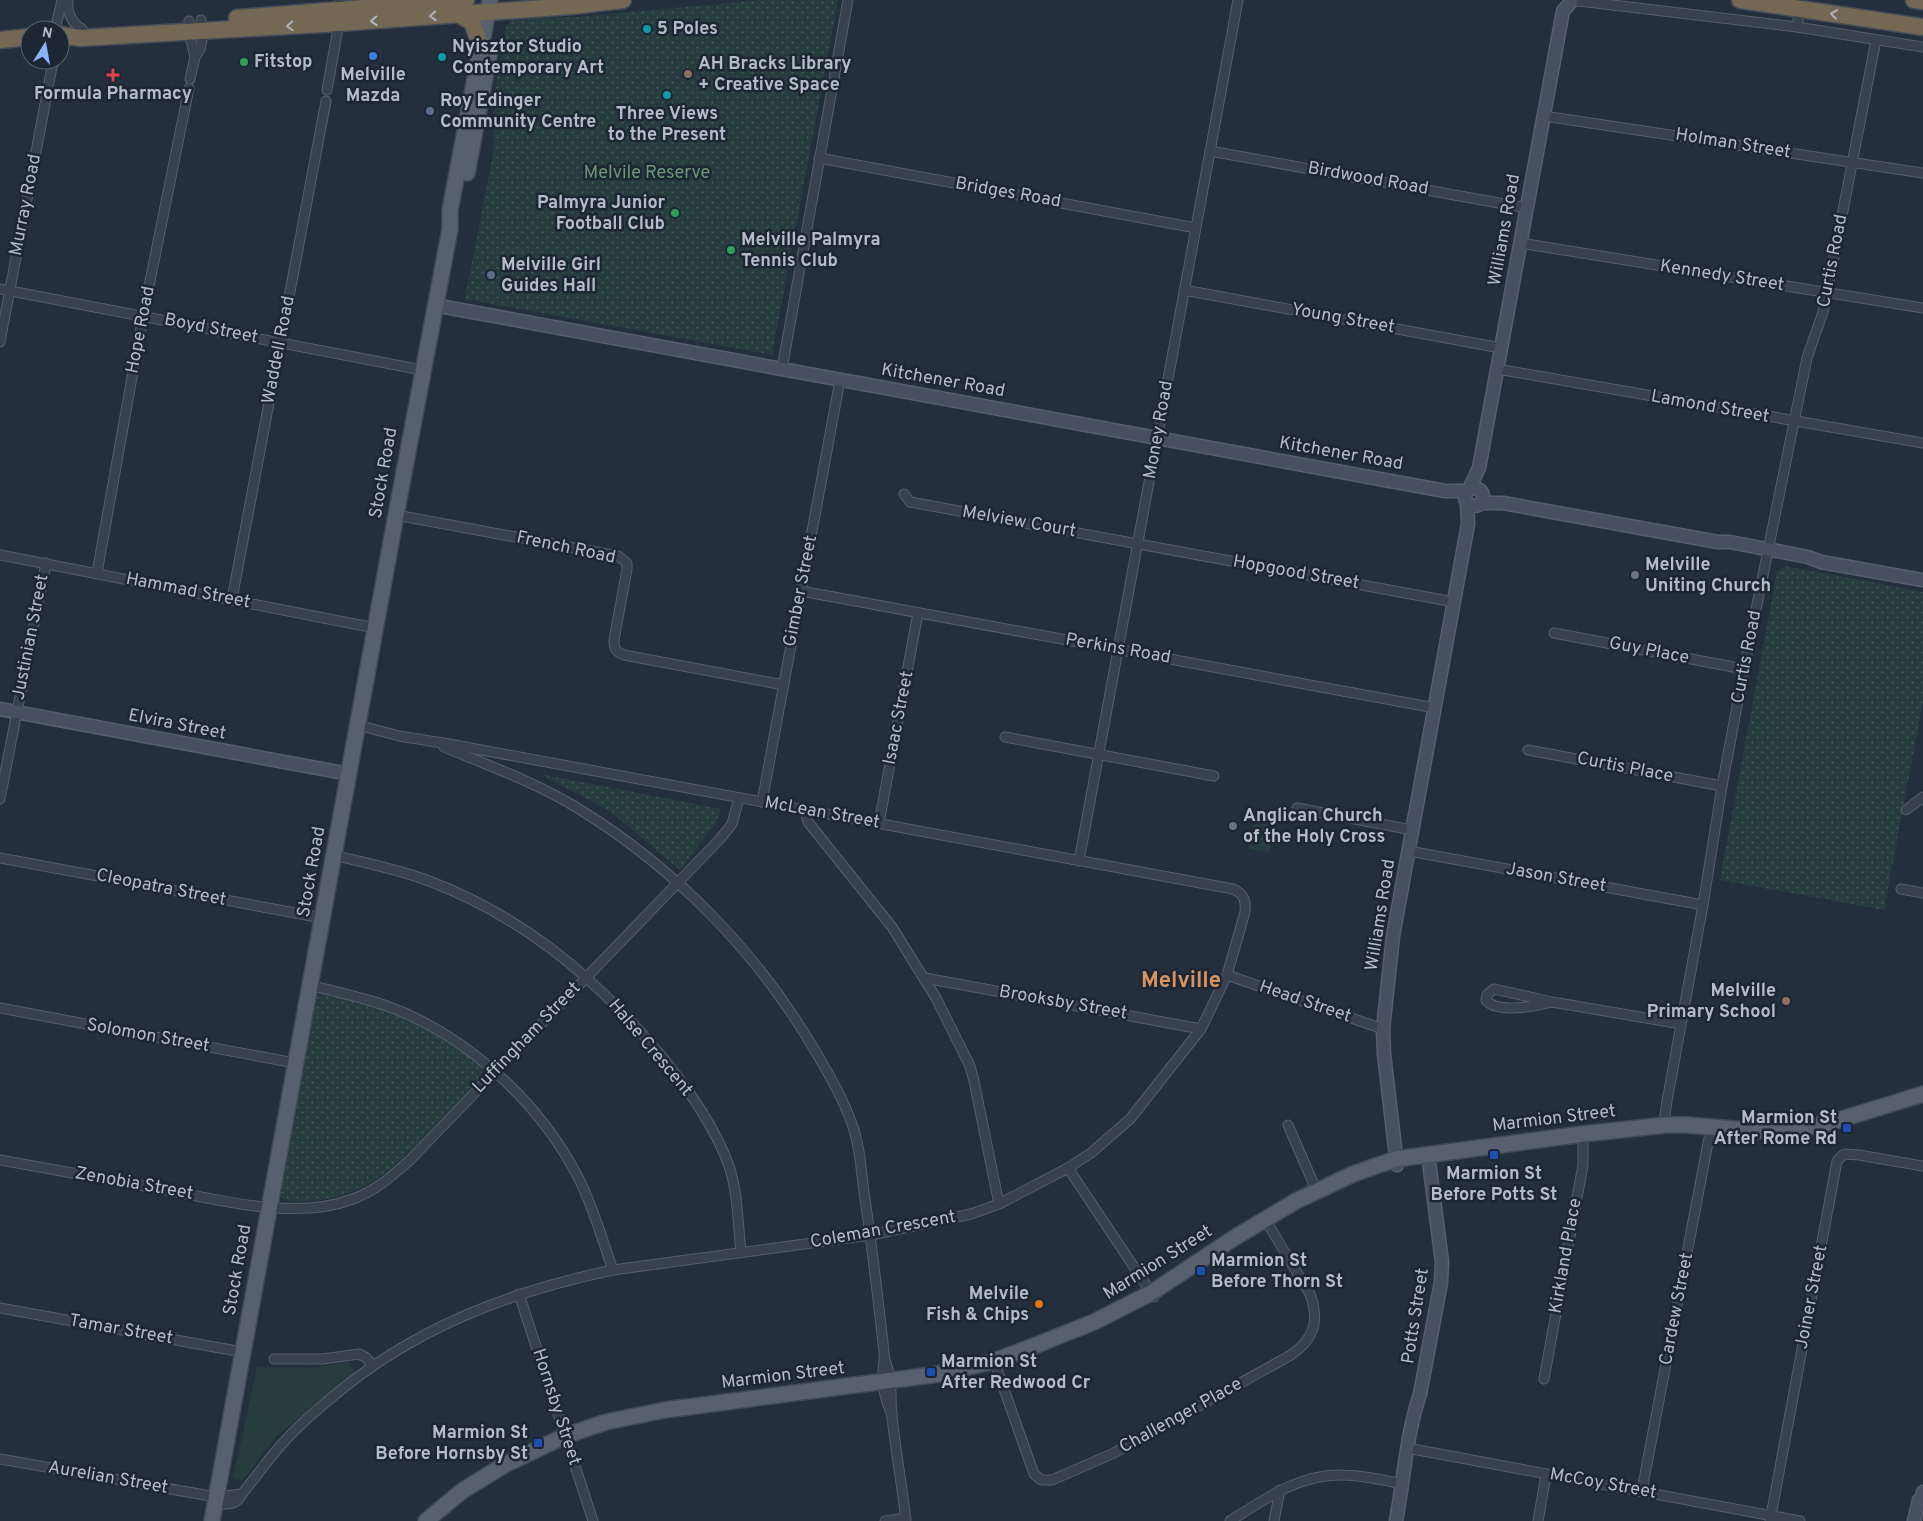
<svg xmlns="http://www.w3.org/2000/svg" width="1923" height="1521" font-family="Overpass,sans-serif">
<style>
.grass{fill:#263c3f}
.park{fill:url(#park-dots)}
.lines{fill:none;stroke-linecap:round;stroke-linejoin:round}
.street-casing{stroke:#565f6c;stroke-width:11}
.secondary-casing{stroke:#565f6c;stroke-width:15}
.primary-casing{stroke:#414a57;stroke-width:18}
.highway-casing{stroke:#434c59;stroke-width:19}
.street{stroke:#38414e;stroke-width:9}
.secondary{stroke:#465061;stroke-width:12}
.primary{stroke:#56606e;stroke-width:15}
.highway{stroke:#746855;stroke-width:16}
.oneway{stroke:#aeb4bd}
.culture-dot{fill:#0f9aa8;stroke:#1d2633;stroke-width:2}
.shop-dot{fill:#3f7fe0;stroke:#1d2633;stroke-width:2}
.leisure-dot{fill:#2e9e5b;stroke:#1d2633;stroke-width:2}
.education-dot{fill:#8d6e63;stroke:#1d2633;stroke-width:2}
.health-dot{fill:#e0444e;stroke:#1d2633;stroke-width:2}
.service-dot{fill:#5c6f8a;stroke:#1d2633;stroke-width:2}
.worship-dot{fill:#6b7280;stroke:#1d2633;stroke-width:2}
.transit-dot{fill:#1a4fb4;stroke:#1d2633;stroke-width:2}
.food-dot{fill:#e8710a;stroke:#1d2633;stroke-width:2}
.labels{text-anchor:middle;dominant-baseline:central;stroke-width:5;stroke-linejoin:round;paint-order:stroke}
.poi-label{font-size:18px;font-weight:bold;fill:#b4bcc9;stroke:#1d2633;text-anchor:start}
.street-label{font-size:18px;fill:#b4bcc9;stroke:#1d2633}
.park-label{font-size:18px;fill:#6b9a76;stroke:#1d2633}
.district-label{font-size:22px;font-weight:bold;fill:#d59563;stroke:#1d2633}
</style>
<defs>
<pattern id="park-dots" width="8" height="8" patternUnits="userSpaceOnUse" patternTransform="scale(1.25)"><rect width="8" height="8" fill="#263c3f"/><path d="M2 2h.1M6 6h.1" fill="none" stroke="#435659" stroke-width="1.8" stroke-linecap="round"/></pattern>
</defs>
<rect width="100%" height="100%" fill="#242f3e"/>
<!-- grass -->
<g class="grass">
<path d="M 1256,811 L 1276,815 L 1269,852 L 1249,849 Z"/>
<path d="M 349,1362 L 355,1373 L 323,1398 L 277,1436 L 242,1481 L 233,1478 L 257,1367 L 313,1368 Z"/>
</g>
<!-- park -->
<g class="park">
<path d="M 761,0 L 838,0 L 772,355 L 465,299 L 493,154 L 494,95 L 506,27 L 513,19 L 577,17 Z"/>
<path d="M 1785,566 L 1923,592 L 1923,702 L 1884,910 L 1720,880 L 1777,572 Z"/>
<path d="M 540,774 L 721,809 L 716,823 L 680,870 L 611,812 Z"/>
<path d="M 322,992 C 339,996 357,1000 374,1005 C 413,1019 450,1040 482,1066 L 482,1075 C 475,1089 454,1105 443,1117 C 394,1167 366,1204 290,1201 L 282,1199 L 281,1195 L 317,997 Z"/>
</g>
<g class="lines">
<!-- street casing -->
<g class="street-casing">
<g id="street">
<path d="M 68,0 C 67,13 71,22 82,29"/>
<path d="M 1570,0 L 1571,2 L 1579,1 L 1797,27 L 1923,47"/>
<path d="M 189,21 L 191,41 L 195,57"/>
<path d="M 1797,27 L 1801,0"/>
<path d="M 55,30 L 62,0"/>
<path d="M 190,79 L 195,57 L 200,49 L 202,40 L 201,20"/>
<path d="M 327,90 L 339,23 L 338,10 L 340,0"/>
<path d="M 1544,116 L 1923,173"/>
<path d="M 1210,151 L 1527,208"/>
<path d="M 819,158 L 1196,228"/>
<path d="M 1520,243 L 1923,308"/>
<path d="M 0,289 L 422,370"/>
<path d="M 1184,290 L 1501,348"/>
<path d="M 0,342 L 52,67 L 55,60"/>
<path d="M 782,369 L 848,0"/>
<path d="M 1497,369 L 1923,443"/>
<path d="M 904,494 L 910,502 L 1454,602"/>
<path d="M 396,515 L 618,556 L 627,563 L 627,569 L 614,640 C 614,649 616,652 624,655 L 784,685"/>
<path d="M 0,555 L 375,628"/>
<path d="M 97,573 L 143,316 L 189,88"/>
<path d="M 801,591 L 1435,708"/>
<path d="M 232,599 L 326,101"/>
<path d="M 1554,633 L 1744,669"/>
<path d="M 1005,737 L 1214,776"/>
<path d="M 444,747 C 490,766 537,783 579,809 C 675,868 757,952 814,1049 C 828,1072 843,1098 852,1124 C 860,1145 861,1170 864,1192 C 872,1245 878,1298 884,1352 C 885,1359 883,1365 883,1371 C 882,1386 886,1402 892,1415"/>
<path d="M 1528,750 L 1722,786"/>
<path d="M 0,799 L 46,563"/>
<path d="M 762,802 L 840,380"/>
<path d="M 1297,808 L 1412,830"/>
<path d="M 805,810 L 808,822 L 892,927 L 936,998 L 970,1066 L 974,1081 L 999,1204"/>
<path d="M 1906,810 L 1923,797"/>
<path d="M 879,823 L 918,613"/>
<path d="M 1409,851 L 1703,905"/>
<path d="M 334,855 C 365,863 398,869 429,881 C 519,915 589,972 652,1045 C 681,1078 716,1127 730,1169 C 738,1195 738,1225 741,1252"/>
<path d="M 0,858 L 322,918"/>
<path d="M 1079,861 L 1238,0"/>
<path d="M 1901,889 L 1923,893"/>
<path d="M 1227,975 L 1383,1029"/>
<path d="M 925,978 L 1201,1029"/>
<path d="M 310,985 C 336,992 362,997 387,1006 C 467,1035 539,1102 578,1177 C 593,1206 602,1239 613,1270"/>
<path d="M 1552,1002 C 1536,1006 1496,1014 1486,1000 L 1487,995 L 1494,989 L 1552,1002 L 1681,1024"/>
<path d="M 0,1008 L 295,1063"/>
<path d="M 1288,1125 L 1318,1194"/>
<path d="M 1666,1128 L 1665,1115 L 1667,1101 L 1703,905 L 1722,786 L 1744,669 L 1807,358 L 1823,312 L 1827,293 L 1876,40"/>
<path d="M 0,1160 C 54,1170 107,1179 161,1189 C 220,1200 295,1221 353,1199 C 375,1191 392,1176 409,1161 L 720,839 L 732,824 L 739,798"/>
<path d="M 1068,1168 L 1154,1297"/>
<path d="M 519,1294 L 593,1521"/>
<path d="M 0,1308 L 242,1352"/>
<path d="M 274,1359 L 323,1359 L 359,1354 L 365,1357 L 373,1365"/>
<path d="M 885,1360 C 893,1379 890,1398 892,1417 C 896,1452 902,1486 906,1521"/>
<path d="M 994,1361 L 1034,1474 L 1041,1480 L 1052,1480 L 1114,1453 L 1291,1355 C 1314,1339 1320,1321 1310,1294 L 1265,1219"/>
<path d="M 1544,1379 L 1583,1165 L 1583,1134"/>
<path d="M 1407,1448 L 1800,1521"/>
<path d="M 0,1459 L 216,1497 L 242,1494"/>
<path d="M 1642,1490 L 1711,1127"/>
<path d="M 216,1497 L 224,1504 C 233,1504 238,1502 242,1494 C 256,1477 268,1459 283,1443 C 297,1427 313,1413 330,1399 C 412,1329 507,1292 613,1270 L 871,1235 L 971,1214 L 999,1204 L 1068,1168 L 1091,1153 L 1130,1119 L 1201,1029 L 1227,975 L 1245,912 C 1246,900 1244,894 1233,889 L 449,744 L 399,736 L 358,725"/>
<path d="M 885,1521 L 906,1518"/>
<path d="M 1230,1521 C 1265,1499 1299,1474 1342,1475 C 1363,1475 1383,1480 1403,1484"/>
<path d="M 1274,1521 L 1280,1490"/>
<path d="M 1538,1521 L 1546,1475"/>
<path d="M 1770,1521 L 1837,1161 L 1844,1154 L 1859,1155 L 1923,1166"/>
</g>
</g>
<!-- secondary casing -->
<g class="secondary-casing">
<g id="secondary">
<path d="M 434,305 L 1445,491 L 1467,491"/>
<circle cx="1474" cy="497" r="9"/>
<path d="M 1469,489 L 1479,468 L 1563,11 L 1571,2"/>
<path d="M 1481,503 L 1503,503 L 1718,542 L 1730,542 L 1808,557 L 1821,562 L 1923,580"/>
<path d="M 0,709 L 349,774"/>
<path d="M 1397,1165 L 1384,1054 L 1383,1029 L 1393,936 L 1468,524 L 1467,502"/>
<path d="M 1396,1521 C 1404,1479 1406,1436 1420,1394 L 1441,1282 L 1442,1262 L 1428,1154"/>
<path d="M 1914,1521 L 1919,1500 L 1922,1498 L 1923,1492"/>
</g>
</g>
<!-- primary casing -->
<g class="primary-casing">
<g id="primary">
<path d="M 467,173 L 490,51"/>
<path d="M 212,1521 L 396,515 L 450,229 L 450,210 L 490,0"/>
<path d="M 426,1521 L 462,1491 L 506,1464 L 565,1436 L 606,1422 L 665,1410 L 939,1374 L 994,1361 L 1034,1346 L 1094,1322 L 1151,1293 L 1234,1238 L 1296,1201 L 1353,1174 L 1396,1159 L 1583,1134 L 1665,1125 L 1687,1125 L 1758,1131 L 1794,1130 L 1829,1123 L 1923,1094"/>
</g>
</g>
<!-- highway casing -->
<g class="highway-casing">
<g id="highway">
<path d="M 1740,0 L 1923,27"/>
<path d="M 1914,0 L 1923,1"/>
<path d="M 458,14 L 472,22 L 481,47"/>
<path d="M 237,18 L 466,0"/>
<path d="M 60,35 L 80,38 L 339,23 L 572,6 L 623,0"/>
<path d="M 0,40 L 30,37"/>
</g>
</g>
<!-- street -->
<use href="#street" class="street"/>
<!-- secondary -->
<use href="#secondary" class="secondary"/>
<!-- primary -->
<use href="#primary" class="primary"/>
<!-- highway -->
<use href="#highway" class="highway"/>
</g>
<!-- one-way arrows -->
<defs><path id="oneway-chevron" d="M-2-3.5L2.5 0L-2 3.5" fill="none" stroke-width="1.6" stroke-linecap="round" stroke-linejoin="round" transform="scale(1.25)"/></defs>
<g class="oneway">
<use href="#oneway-chevron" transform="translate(1834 14) rotate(-172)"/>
<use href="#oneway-chevron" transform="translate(433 16) rotate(176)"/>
<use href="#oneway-chevron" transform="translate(374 21) rotate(176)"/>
<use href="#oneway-chevron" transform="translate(290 26) rotate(177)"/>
</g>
<!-- markers -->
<g class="culture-dot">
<circle cx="647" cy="29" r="5"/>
<circle cx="442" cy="57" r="5"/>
<circle cx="667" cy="95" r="5"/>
</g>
<circle class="shop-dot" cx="373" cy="56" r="5"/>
<g class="leisure-dot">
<circle cx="244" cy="62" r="5"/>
<circle cx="675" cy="213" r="5"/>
<circle cx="731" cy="250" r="5"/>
</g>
<g class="education-dot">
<circle cx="688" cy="74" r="5"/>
<circle cx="1786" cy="1001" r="5"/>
</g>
<path class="health-dot" d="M110.5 67.5h5v5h5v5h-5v5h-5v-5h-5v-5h5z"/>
<g class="service-dot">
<circle cx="430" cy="111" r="5"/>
<circle cx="491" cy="275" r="5"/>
</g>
<g class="worship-dot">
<circle cx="1635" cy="575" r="5"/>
<circle cx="1233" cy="826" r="5"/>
</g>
<g class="transit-dot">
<rect x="1842" y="1123" width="10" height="10" rx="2.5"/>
<rect x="1489" y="1150" width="10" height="10" rx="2.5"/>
<rect x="1196" y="1266" width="10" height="10" rx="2.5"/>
<rect x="926" y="1367" width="10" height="10" rx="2.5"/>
<rect x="533" y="1438" width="10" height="10" rx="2.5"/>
</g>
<circle class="food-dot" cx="1039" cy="1304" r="5"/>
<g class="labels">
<!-- poi labels -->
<g class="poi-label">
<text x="657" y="29">5 Poles</text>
<text x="452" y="47">Nyisztor Studio<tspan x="452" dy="21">Contemporary Art</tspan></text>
<text x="254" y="62">Fitstop</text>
<text x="698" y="64">AH Bracks Library<tspan x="698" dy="21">+ Creative Space</tspan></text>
<text x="373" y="75" text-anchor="middle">Melville<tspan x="373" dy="21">Mazda</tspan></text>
<text x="113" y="94" text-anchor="middle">Formula Pharmacy</text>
<text x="440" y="101">Roy Edinger<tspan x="440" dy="21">Community Centre</tspan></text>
<text x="667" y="114" text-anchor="middle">Three Views<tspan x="667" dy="21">to the Present</tspan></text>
<text x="665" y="203" text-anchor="end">Palmyra Junior<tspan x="665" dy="21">Football Club</tspan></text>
<text x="741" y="240">Melville Palmyra<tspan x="741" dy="21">Tennis Club</tspan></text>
<text x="501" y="265">Melville Girl<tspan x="501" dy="21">Guides Hall</tspan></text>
<text x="1645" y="565">Melville<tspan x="1645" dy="21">Uniting Church</tspan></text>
<text x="1243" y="816">Anglican Church<tspan x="1243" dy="21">of the Holy Cross</tspan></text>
<text x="1776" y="991" text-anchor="end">Melville<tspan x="1776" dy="21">Primary School</tspan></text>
<text x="1837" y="1118" text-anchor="end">Marmion St<tspan x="1837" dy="21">After Rome Rd</tspan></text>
<text x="1494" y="1174" text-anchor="middle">Marmion St<tspan x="1494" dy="21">Before Potts St</tspan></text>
<text x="1211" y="1261">Marmion St<tspan x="1211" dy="21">Before Thorn St</tspan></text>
<text x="1029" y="1294" text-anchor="end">Melvile<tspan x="1029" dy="21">Fish &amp; Chips</tspan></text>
<text x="941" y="1362">Marmion St<tspan x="941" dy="21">After Redwood Cr</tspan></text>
<text x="528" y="1433" text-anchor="end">Marmion St<tspan x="528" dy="21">Before Hornsby St</tspan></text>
</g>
<!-- street labels -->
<g class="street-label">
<text transform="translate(1733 144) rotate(9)">Holman Street</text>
<text transform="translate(1368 179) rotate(10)">Birdwood Road</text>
<text transform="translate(1008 193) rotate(10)">Bridges Road</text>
<text transform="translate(26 205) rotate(-79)">Murray Road</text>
<text transform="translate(1505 230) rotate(-80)">Williams Road</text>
<text transform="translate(1833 261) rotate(-79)">Curtis Road</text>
<text transform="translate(1722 276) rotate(9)">Kennedy Street</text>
<text transform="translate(1343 319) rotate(10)">Young Street</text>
<text transform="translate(211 329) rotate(11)">Boyd Street</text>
<text transform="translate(141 330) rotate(-79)">Hope Road</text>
<text transform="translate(279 350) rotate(-79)">Waddell Road</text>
<text transform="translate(943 381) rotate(10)">Kitchener Road</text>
<text transform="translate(1710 407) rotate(10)">Lamond Street</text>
<text transform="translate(1159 430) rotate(-80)">Money Road</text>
<text transform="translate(1341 454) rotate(10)">Kitchener Road</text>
<text transform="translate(384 473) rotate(-80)">Stock Road</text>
<text transform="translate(1019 522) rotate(10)">Melview Court</text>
<text transform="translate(566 548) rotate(12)">French Road</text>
<text transform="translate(1296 573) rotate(10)">Hopgood Street</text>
<text transform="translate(188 591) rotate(11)">Hammad Street</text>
<text transform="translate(801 591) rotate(-79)">Gimber Street</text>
<text transform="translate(31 637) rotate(-79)">Justinian Street</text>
<text transform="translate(1118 649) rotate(10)">Perkins Road</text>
<text transform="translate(1649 651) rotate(11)">Guy Place</text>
<text transform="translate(1747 657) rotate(-79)">Curtis Road</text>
<text transform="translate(899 718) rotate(-79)">Isaac Street</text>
<text transform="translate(177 725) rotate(11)">Elvira Street</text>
<text transform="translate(1625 768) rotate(11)">Curtis Place</text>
<text transform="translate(822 813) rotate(10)">McLean Street</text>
<text transform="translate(312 872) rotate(-80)">Stock Road</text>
<text transform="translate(1556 878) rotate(10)">Jason Street</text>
<text transform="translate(161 888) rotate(11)">Cleopatra Street</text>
<text transform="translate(1381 915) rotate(-81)">Williams Road</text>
<text transform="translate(1305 1002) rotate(19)">Head Street</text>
<text transform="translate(1063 1003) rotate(10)">Brooksby Street</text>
<text transform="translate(148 1036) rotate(10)">Solomon Street</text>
<text transform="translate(527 1038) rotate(-46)">Luffingham Street</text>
<text transform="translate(650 1048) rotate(50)">Halse Crescent</text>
<text transform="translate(1554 1119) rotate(-7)">Marmion Street</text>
<text transform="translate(134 1184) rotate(10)">Zenobia Street</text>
<text transform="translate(883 1230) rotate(-10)">Coleman Crescent</text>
<text transform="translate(1566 1256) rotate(-80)">Kirkland Place</text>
<text transform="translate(1158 1263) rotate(-32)">Marmion Street</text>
<text transform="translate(238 1270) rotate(-80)">Stock Road</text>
<text transform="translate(1812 1297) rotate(-79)">Joiner Street</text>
<text transform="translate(1677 1309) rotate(-79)">Cardew Street</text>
<text transform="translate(1416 1316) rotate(-81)">Potts Street</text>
<text transform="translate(121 1330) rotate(10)">Tamar Street</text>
<text transform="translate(783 1376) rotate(-7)">Marmion Street</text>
<text transform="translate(556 1407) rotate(72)">Hornsby Street</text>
<text transform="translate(1181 1416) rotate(-29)">Challenger Place</text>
<text transform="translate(108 1478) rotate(10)">Aurelian Street</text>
<text transform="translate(1603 1484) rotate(10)">McCoy Street</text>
</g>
<!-- park labels -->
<g class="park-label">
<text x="647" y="173">Melvile Reserve</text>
</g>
<!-- district labels -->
<g class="district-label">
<text x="1181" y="981">Melville</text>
</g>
</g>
<!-- north arrow -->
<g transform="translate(45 45) rotate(11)"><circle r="24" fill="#1d2633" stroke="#59626f"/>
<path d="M0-4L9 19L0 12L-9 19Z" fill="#8ab4f8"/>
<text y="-8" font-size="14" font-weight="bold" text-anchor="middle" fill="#b4bcc9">N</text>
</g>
</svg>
